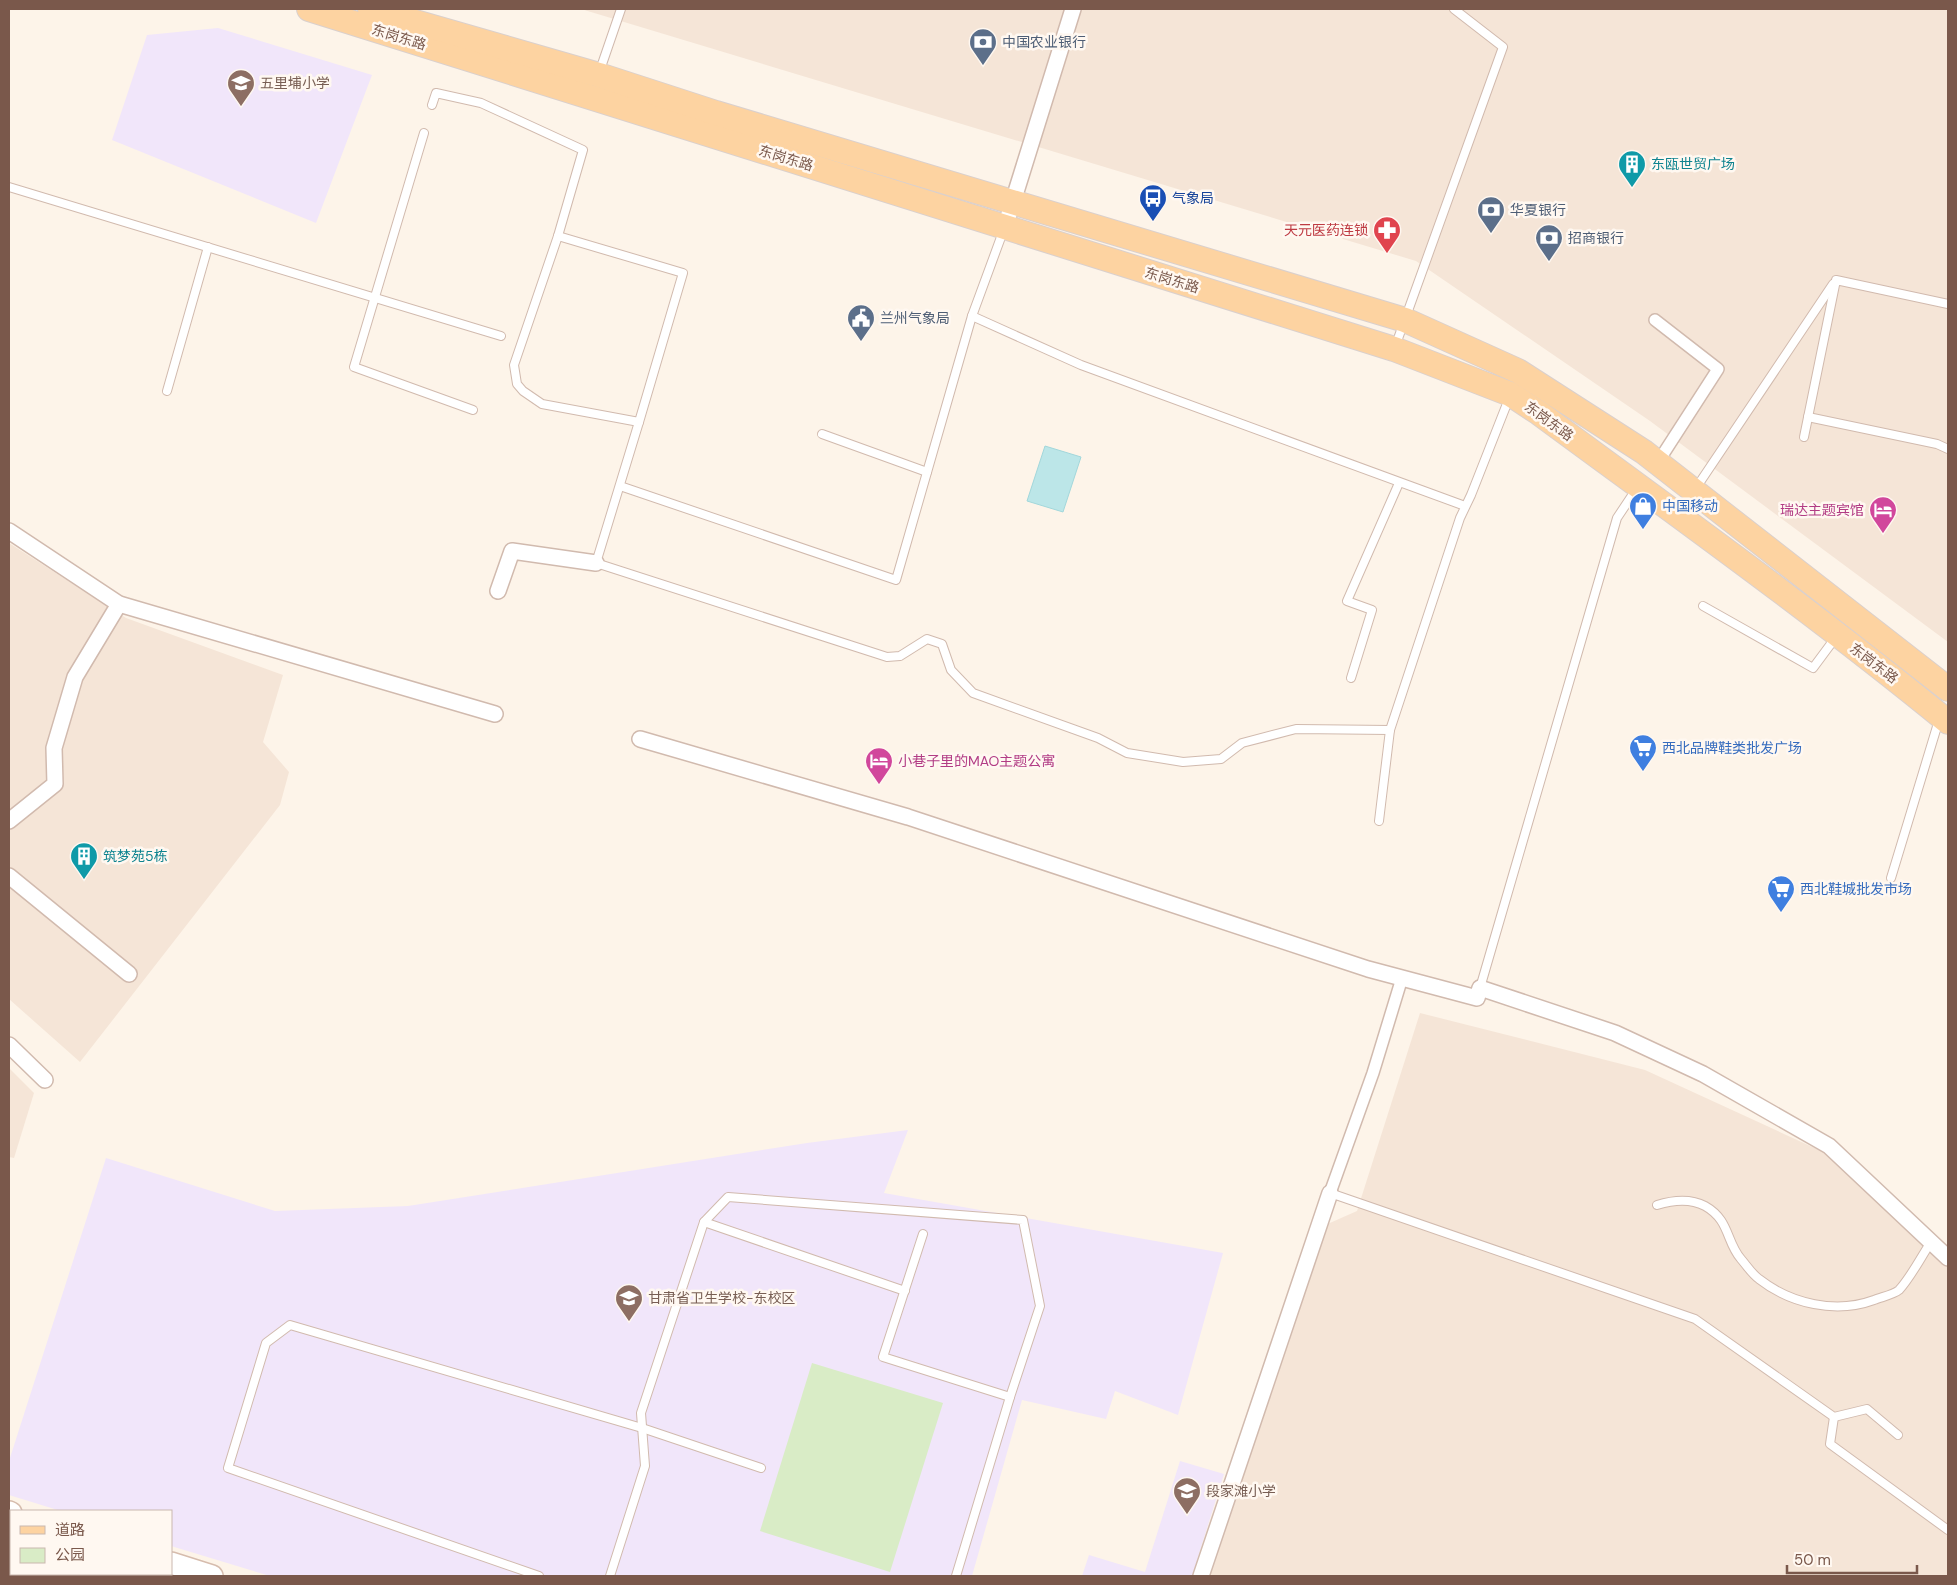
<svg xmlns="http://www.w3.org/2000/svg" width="1957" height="1585" font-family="'DM Sans','Noto Sans SC',sans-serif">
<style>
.residential{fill:#f5e5d7}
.education{fill:#f1e6fa}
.green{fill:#d9ecc6}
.water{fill:#bce6e8;stroke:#a2d7db}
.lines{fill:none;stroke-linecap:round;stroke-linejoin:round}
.service-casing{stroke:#d1baae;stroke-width:10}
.pedestrian-casing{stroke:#d1baae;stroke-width:14}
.minor-casing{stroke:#d1baae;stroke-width:18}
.secondary-casing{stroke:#d6bcad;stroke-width:24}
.primary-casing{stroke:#dad0cd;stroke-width:26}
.service{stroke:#fff;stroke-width:8}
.pedestrian{stroke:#fff;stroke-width:11}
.minor{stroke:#fff;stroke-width:15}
.secondary{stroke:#fff;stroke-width:21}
.primary{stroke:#fdd3a1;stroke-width:24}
.labels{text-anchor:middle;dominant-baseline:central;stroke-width:5;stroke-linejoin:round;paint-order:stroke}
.street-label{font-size:14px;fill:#7a584b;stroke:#fff8f1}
.service-label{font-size:14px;fill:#4e5e75;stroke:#fff8f1;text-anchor:start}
.education-label{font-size:14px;fill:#785e54;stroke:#fff8f1;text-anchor:start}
.culture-label{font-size:14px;fill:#0d838f;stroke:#fff8f1;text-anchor:start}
.transit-label{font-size:14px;fill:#164399;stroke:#fff8f1;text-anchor:start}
.health-label{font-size:14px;fill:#be3a42;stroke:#fff8f1;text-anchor:end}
.shop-label{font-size:14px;fill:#366cbe;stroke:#fff8f1;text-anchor:start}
.hotel-label{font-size:14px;fill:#b23c85;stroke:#fff8f1;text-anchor:end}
</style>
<rect width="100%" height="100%" fill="#fdf4e9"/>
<!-- residential -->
<g class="residential">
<path d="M 581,9 L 1948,9 L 1948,642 L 1650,421 L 1416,261 Z"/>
<path d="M 9,543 L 126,618 L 283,675 L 263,742 L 289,772 L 280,805 L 80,1062 L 9,999 Z"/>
<path d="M 1420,1013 L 1645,1070 L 1856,1167 L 1948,1247 L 1948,1576 L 1205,1576 L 1323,1226 L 1357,1211 Z"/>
<path d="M 9,1068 L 34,1093 L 14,1158 L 9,1157 Z"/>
<path d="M 9,1531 L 11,1532 L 11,1574 L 143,1574 L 151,1576 L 9,1576 Z"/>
</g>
<!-- education -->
<g class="education">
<path d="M 218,28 L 372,75 L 316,223 L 112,140 L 147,35 Z"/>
<path d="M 908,1130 L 884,1193 L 1223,1253 L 1178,1415 L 1115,1391 L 1106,1419 L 1022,1400 L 972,1576 L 270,1576 L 171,1546 L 171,1511 L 61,1511 L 9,1495 L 9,1461 L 106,1158 L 275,1211 L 408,1206 L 807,1143 Z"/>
<path d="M 1180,1461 L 1224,1474 L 1192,1576 L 1082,1576 L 1089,1555 L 1145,1572 Z"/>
</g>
<!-- green -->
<path class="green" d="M 812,1363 L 943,1403 L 890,1572 L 760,1531 Z"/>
<!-- water -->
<path class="water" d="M 1045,446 L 1081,457 L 1063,512 L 1027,501 Z"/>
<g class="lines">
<!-- service casing -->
<g class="service-casing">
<g id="service">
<path d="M 599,73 L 621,9"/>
<path d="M 432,105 L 436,93 L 481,103 L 583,150 L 558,236 L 514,365 L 517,384 L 523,391 L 542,404 L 639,422 L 596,563 L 887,657 L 900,656 L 927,639 L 942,644 L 951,670 L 973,693 L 1098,738 L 1127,753 L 1183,762 L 1221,759 L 1242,743 L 1296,729 L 1390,730"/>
<path d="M 424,133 L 354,367 L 473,410"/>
<path d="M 9,187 L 501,336"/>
<path d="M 558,236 L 683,273 L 639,422"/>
<path d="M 972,316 L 1081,365 L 1465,506"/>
<path d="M 1395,347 L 1503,47 L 1454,9"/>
<path d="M 167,391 L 208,247"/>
<path d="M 1808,417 L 1937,444 L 1948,449"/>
<path d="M 822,434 L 927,472"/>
<path d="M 1804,437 L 1836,280 L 1948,304"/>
<path d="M 620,486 L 896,580 L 972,316 L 1004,229"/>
<path d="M 1696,488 L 1833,284"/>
<path d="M 1703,606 L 1813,668 L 1836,637"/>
<path d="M 1351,678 L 1372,610 L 1347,601 L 1399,483"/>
<path d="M 1379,821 L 1390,730 L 1460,518 L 1471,495 L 1510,396"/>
<path d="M 1891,878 L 1939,720"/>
<path d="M 1480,988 L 1617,518 L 1637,488"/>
<path d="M 1330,1193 L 1695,1319 L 1834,1417 L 1867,1409 L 1898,1435"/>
<path d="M 1657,1205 C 1673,1200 1690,1198 1705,1206 C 1730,1220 1726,1242 1741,1259 C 1747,1266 1752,1274 1759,1279 C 1791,1304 1836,1314 1874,1300 C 1881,1297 1893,1295 1899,1290 C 1911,1277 1921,1257 1931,1242"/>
<path d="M 704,1222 L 905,1291"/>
<path d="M 923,1234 L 883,1357 L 1010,1397"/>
<path d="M 1834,1417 L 1830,1444 L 1948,1530"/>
<path d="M 539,1576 L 228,1468 L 266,1343 L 290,1325 L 642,1428 L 761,1468"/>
<path d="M 610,1576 L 645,1466 L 641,1413 L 704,1222 L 728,1197 L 1023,1220 L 1040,1306 L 1010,1397 L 956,1576"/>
</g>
</g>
<!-- pedestrian casing -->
<g class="pedestrian-casing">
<g id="pedestrian">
<path d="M 1655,320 L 1718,369 L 1658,462"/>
<path d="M 1330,1193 L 1373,1073 L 1402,978"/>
</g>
</g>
<!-- minor casing -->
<g class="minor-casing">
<g id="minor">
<path d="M 1005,227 L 1073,9"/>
<path d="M 9,531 L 119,604 L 495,714"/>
<path d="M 498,591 L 512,551 L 596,563"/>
<path d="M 640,739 L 908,817 L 1368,969 L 1477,998 L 1480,988 L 1615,1033 L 1703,1074 L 1829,1146 L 1948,1258"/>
<path d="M 9,821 L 55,784 L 54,748 L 75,677 L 119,604"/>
<path d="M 9,876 L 129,974"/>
<path d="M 9,1045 L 45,1080"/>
<path d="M 1201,1576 L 1330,1193"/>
</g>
</g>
<!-- secondary casing -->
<g class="secondary-casing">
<g id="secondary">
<path d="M 9,1512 L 11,1513"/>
<path d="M 171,1563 L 212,1576"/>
</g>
</g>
<!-- primary casing -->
<g class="primary-casing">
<g id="primary">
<path d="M 309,9 L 1394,349 L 1510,394 L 1539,413 C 1676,514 1816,614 1948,722"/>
<path d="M 370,9 L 599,75 L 716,113 L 1405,320 L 1518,371 L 1644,452 L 1948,689"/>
</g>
</g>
<!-- service -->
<use href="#service" class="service"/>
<!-- pedestrian -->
<use href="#pedestrian" class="pedestrian"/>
<!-- minor -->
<use href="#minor" class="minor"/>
<!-- secondary -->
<use href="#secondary" class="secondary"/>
<!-- primary -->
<use href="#primary" class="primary"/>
</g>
<!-- icons -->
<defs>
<g id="bank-pin" transform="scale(1.4375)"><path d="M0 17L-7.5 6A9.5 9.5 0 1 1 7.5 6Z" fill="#5c6f8a" stroke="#fff8f1"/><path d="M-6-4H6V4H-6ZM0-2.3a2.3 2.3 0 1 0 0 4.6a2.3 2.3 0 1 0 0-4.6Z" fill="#fff"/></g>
<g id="school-pin" transform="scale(1.4375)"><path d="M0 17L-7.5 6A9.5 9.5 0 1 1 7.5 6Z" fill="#8d6e63" stroke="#fff8f1"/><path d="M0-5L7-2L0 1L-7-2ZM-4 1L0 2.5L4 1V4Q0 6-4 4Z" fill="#fff"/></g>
<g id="building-pin" transform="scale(1.4375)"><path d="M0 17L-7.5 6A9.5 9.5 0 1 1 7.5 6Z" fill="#0f9aa8" stroke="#fff8f1"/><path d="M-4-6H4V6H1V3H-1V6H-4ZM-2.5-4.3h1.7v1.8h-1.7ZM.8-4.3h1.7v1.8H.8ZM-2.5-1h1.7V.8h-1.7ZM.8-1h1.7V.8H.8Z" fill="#fff"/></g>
<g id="bus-pin" transform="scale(1.4375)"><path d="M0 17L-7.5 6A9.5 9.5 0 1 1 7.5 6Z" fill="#1a4fb4" stroke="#fff8f1"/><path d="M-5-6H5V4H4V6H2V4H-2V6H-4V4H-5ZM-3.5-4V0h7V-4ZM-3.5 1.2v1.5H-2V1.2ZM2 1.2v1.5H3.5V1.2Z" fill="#fff"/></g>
<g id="pharmacy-pin" transform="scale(1.4375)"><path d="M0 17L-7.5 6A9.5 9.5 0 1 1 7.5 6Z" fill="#e0444e" stroke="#fff8f1"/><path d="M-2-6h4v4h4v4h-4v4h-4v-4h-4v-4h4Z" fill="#fff"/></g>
<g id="civic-pin" transform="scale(1.4375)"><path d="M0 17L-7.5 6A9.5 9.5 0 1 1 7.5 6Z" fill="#5c6f8a" stroke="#fff8f1"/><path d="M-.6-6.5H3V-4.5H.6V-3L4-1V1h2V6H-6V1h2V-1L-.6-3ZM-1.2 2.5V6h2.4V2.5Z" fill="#fff"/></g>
<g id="shop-pin" transform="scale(1.4375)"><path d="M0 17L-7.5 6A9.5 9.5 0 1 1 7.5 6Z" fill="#3f7fe0" stroke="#fff8f1"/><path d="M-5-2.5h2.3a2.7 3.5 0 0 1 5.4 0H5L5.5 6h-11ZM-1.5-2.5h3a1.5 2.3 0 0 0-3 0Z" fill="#fff"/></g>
<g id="hotel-pin" transform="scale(1.4375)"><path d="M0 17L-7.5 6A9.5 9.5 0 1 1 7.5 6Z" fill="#d1479c" stroke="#fff8f1"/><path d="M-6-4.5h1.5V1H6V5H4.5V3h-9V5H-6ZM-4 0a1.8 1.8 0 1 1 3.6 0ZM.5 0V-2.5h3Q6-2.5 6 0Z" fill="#fff"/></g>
<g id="supermarket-pin" transform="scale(1.4375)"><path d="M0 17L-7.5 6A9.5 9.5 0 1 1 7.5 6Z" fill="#3f7fe0" stroke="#fff8f1"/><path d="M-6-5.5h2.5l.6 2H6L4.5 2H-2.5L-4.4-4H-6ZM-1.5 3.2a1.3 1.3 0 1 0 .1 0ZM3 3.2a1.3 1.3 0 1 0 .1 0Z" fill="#fff"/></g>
<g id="university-pin" transform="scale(1.4375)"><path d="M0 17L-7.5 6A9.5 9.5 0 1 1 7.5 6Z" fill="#8d6e63" stroke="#fff8f1"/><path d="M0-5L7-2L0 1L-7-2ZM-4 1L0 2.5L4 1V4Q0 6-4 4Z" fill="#fff"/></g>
</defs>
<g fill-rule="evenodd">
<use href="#bank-pin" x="983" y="42"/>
<use href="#school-pin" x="241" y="83"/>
<use href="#building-pin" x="1632" y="164"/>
<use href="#bus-pin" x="1153" y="198"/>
<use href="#bank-pin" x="1491" y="210"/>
<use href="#pharmacy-pin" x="1387" y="230"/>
<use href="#bank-pin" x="1549" y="238"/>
<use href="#civic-pin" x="861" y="318"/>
<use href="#shop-pin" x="1643" y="506"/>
<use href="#hotel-pin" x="1883" y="510"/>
<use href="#supermarket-pin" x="1643" y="748"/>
<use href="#hotel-pin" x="879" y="761"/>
<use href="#building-pin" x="84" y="856"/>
<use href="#supermarket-pin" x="1781" y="889"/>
<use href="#university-pin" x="629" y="1298"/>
<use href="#school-pin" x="1187" y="1491"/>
</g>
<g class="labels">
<!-- street labels -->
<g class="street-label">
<text transform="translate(399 37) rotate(17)">东岗东路</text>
<text transform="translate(786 158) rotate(17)">东岗东路</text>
<text transform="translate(1172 280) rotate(17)">东岗东路</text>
<text transform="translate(1549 421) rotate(36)">东岗东路</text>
<text transform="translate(1874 663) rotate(37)">东岗东路</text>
</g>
<!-- service labels -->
<g class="service-label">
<text x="1002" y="42">中国农业银行</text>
<text x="1510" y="210">华夏银行</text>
<text x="1568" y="238">招商银行</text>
<text x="880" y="318">兰州气象局</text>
</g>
<!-- education labels -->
<g class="education-label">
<text x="260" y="83">五里埔小学</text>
<text x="648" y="1298">甘肃省卫生学校-东校区</text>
<text x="1206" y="1491">段家滩小学</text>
</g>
<!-- culture labels -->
<g class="culture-label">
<text x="1651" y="164">东瓯世贸广场</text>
<text x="103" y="856">筑梦苑5栋</text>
</g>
<!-- transit labels -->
<g class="transit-label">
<text x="1172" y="198">气象局</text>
</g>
<!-- health labels -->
<g class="health-label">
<text x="1368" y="230">天元医药连锁</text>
</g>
<!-- shop labels -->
<g class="shop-label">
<text x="1662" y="506">中国移动</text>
<text x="1662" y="748">西北品牌鞋类批发广场</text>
<text x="1800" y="889">西北鞋城批发市场</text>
</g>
<!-- hotel labels -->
<g class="hotel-label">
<text x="1864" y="510">瑞达主题宾馆</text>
<text x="898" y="761" text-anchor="start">小巷子里的MAO主题公寓</text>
</g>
</g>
<!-- border -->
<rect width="1957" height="1585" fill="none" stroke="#7a584b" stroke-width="20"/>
<!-- legend -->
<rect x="10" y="1510" width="162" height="65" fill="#fff8f1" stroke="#cab8af"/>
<rect x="20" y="1526" width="25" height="8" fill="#fdd3a1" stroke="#cab8af"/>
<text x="55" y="1535" font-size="15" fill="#7a584b">道路</text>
<rect x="20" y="1548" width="25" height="15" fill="#d9ecc6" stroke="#cab8af"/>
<text x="55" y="1560" font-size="15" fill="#7a584b">公园</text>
<!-- scale -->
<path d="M1787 1565v8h130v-8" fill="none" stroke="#7a584b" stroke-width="2.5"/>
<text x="1794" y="1565" font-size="15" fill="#7a584b" stroke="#fff8f1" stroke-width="4" paint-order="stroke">50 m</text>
</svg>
